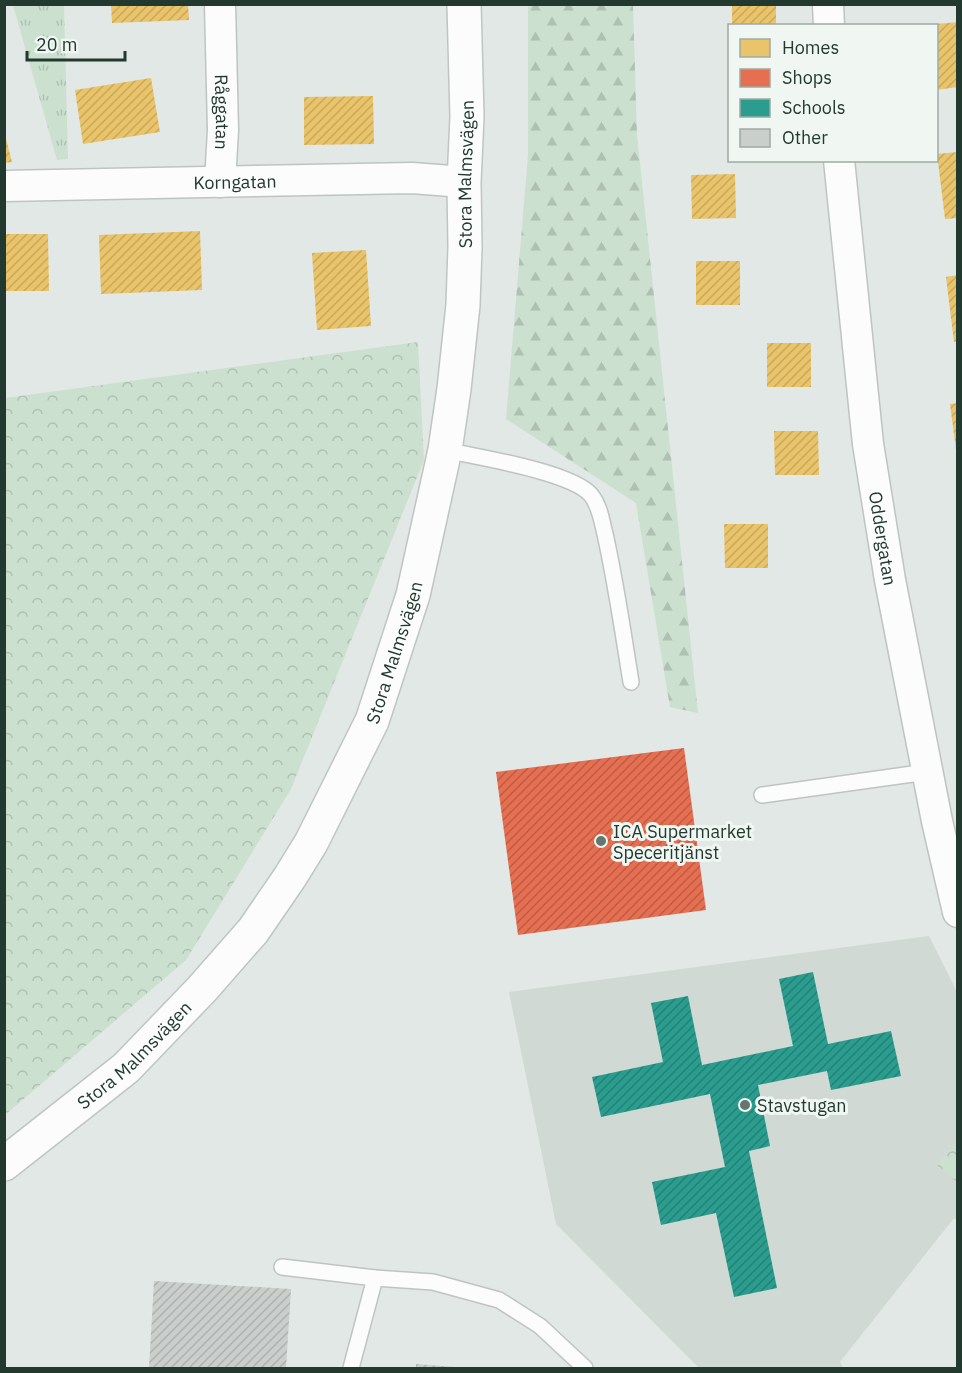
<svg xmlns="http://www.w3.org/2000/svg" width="962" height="1373" font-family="'IBM Plex Sans',sans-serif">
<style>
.built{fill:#d0d9d4}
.grass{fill:url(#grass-tufts)}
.forest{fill:url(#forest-firs)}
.park{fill:url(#park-crowns)}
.homes{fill:url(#homes-hatch)}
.shops{fill:url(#shops-hatch)}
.schools{fill:url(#schools-hatch)}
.building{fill:url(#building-hatch)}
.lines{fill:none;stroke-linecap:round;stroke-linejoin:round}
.lane-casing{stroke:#bfc4c2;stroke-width:18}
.street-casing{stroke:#bfc4c2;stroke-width:33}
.secondary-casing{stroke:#bfc5c2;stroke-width:36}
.lane{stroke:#fbfcfb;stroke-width:15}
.street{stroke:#fbfcfb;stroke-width:30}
.secondary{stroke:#fbfcfb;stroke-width:33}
.poi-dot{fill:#65766f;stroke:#f0f7f2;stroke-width:2}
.labels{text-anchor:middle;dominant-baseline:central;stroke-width:6;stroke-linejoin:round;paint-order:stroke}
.street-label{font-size:18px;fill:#22392f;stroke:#f0f7f2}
.poi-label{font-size:18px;fill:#22392f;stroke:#f0f7f2;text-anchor:start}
</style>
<defs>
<pattern id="grass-tufts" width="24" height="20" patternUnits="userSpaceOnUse" patternTransform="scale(1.5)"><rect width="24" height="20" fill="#cce0cf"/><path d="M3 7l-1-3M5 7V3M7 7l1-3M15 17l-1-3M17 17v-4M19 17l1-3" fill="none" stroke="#afc1b2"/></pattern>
<pattern id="forest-firs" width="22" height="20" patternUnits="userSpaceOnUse" patternTransform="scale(1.5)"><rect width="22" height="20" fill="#cce0cf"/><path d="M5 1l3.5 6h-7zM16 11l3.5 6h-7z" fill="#afc1b2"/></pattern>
<pattern id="park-crowns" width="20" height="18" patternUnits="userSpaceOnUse" patternTransform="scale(1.5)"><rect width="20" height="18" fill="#cce0cf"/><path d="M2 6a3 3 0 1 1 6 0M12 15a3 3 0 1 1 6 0" fill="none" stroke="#afc1b2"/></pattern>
<pattern id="homes-hatch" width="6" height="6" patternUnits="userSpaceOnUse" patternTransform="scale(1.5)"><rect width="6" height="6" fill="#e9c46a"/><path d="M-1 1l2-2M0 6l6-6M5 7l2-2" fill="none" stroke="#c8a95c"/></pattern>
<pattern id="shops-hatch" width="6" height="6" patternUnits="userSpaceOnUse" patternTransform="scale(1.5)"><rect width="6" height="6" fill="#e76f51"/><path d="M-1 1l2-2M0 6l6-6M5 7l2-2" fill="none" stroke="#bb5c44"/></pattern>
<pattern id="schools-hatch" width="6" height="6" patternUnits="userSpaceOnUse" patternTransform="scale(1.5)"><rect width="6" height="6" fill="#2a9d8f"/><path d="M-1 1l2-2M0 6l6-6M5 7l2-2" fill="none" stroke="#248175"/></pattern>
<pattern id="building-hatch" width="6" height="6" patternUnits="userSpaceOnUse" patternTransform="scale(1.5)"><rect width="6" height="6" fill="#cacfcc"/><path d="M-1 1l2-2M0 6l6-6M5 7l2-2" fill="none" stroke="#adb2b0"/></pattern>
</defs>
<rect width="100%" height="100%" fill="#e2e8e5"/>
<!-- built -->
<path class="built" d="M 929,936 L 957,992 L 957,1220 L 954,1218 L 840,1362 L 843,1368 L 699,1368 L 556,1224 L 509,992 Z"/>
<!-- grass -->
<path class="grass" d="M 13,5 L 64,5 L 68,159 L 57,160 Z"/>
<!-- forest -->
<path class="forest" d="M 528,5 L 633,5 L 637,135 L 698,713 L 670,707 L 636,503 L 506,419 L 528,155 Z"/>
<!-- park -->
<g class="park">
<path d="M 418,342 L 424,460 L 291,789 L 186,960 L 5,1115 L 5,398 Z"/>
<path d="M 957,1140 L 957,1182 L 937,1165 Z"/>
</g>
<!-- homes -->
<g class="homes">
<path d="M 111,4 L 188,4 L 189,20 L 112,23 Z"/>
<rect x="732" y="4" width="44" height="22"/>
<path d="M 958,22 L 958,87 L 936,90 L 936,24 Z"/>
<path d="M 151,78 L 160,132 L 83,144 L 75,90 Z"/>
<path d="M 373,96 L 374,144 L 304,145 L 304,97 Z"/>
<path d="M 4,131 L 12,162 L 4,163 Z"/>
<path d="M 958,152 L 958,218 L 945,219 L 937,154 Z"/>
<path d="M 735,174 L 736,218 L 692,219 L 691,175 Z"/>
<path d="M 200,231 L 202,290 L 101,294 L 99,235 Z"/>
<path d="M 4,234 L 48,234 L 49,291 L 4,291 Z"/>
<path d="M 366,250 L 371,326 L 317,330 L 312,253 Z"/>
<rect x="696" y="261" width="44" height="44"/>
<path d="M 958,275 L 958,341 L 954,342 L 946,277 Z"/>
<rect x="767" y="343" width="44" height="44"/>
<path d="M 958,403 L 958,450 L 956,450 L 950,404 Z"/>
<path d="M 774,431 L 818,431 L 819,475 L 775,475 Z"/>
<path d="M 724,524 L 768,524 L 768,568 L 725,568 Z"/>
</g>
<!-- shops -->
<path class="shops" d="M 684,748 L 706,910 L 518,935 L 496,772 Z"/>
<!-- schools -->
<path class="schools" d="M 813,972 L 828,1044 L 891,1031 L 901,1076 L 831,1090 L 827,1071 L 758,1085 L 770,1146 L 749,1151 L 777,1288 L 734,1297 L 716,1213 L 661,1225 L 652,1182 L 725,1167 L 710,1094 L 601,1117 L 592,1077 L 663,1062 L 651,1003 L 688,996 L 702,1065 L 793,1046 L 779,979 Z"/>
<!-- building -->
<g class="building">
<path d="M 154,1281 L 291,1289 L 286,1368 L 149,1368 Z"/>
<path d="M 416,1364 L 455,1367 L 455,1368 L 416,1368 Z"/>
</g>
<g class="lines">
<!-- lane casing -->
<g class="lane-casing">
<g id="lane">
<path d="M 445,450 C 477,457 572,472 591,495 C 600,506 602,522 605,534 C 616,583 623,633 631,682"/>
<path d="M 762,795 L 927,772"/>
<path d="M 282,1267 L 375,1278 L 433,1282 L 499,1300 L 540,1326 L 585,1368"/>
<path d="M 351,1368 L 375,1278"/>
</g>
</g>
<!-- street casing -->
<g class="street-casing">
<g id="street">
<path id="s1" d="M 220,4 L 223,130 L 220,182"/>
<path d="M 828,4 L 829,26"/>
<path id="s2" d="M 839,160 L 868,444 L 890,580 L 937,821 L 958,912"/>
<path id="s3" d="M 4,186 L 412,178 L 464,182"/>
</g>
</g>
<!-- secondary casing -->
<g class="secondary-casing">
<g id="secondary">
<path id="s4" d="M 4,1164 L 126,1068 L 202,989 L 253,931 L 290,877 L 311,843 L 372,721 L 413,595 L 445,450 L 454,389 L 463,305 L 465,247 L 464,182 L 467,117 L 464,4"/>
</g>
</g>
<!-- lane -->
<use href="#lane" class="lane"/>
<!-- street -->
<use href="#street" class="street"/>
<!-- secondary -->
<use href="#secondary" class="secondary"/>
</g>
<!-- markers -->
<g class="poi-dot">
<circle cx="601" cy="841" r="6"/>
<circle cx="745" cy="1105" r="6"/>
</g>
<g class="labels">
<!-- street labels -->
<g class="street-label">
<text stroke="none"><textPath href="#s1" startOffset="108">Råggatan</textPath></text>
<text stroke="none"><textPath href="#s4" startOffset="1142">Stora Malmsvägen</textPath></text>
<text stroke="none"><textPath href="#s3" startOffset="231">Korngatan</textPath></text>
<text stroke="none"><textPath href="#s2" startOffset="381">Oddergatan</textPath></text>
<text stroke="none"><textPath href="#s4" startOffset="656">Stora Malmsvägen</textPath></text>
<text stroke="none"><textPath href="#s4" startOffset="170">Stora Malmsvägen</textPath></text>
</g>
<!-- poi labels -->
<g class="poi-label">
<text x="613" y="831">ICA Supermarket<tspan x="613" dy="21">Speceritjänst</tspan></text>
<text x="757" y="1105">Stavstugan</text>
</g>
</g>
<!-- border -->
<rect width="962" height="1373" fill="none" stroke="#22392f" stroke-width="12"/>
<!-- legend -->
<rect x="728" y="24" width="210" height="138" fill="#f0f7f2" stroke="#9eaba4" stroke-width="1.5"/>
<rect x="740" y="39" width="30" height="18" fill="#e9c46a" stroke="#9eaba4" stroke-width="1.5"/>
<text x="782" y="54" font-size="18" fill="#22392f">Homes</text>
<rect x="740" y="69" width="30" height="18" fill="#e76f51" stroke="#9eaba4" stroke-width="1.5"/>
<text x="782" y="84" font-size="18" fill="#22392f">Shops</text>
<rect x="740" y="99" width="30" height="18" fill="#2a9d8f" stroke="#9eaba4" stroke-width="1.5"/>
<text x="782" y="114" font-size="18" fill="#22392f">Schools</text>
<rect x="740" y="129" width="30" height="18" fill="#cacfcc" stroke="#9eaba4" stroke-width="1.5"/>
<text x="782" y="144" font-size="18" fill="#22392f">Other</text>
<!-- scale -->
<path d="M27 51v9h98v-9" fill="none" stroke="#22392f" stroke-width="3"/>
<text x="36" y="51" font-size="18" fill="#22392f" stroke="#f0f7f2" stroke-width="4.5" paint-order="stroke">20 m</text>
</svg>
